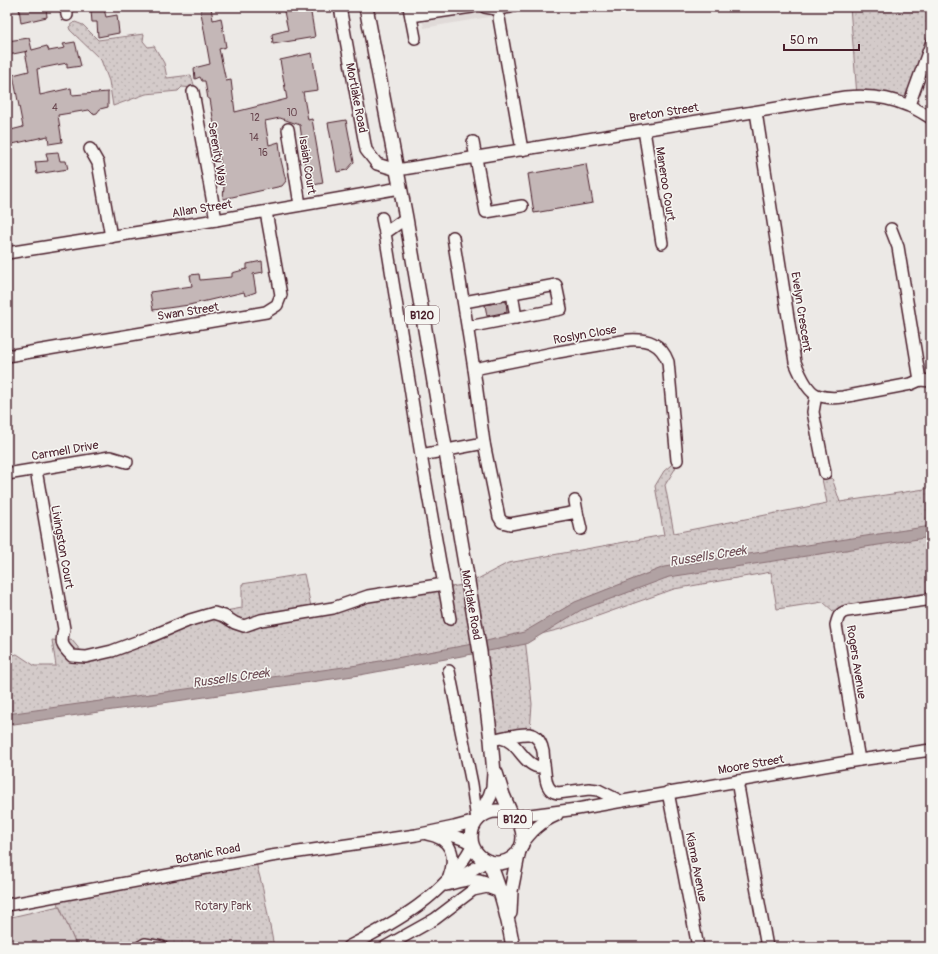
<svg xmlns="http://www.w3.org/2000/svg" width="938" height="954" font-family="Pangolin,sans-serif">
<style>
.built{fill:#e0dad8}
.grass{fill:#d4cbca;stroke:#8f757a}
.park{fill:url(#park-dots);stroke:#8f757a}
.water{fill:#b1a2a3;stroke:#886e73}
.building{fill:#c4b7b7;stroke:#4a1f2b}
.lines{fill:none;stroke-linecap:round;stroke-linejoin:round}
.minor-casing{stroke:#4a1f2b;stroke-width:14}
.major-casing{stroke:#4a1f2b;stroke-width:16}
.minor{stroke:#f6f6f2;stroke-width:11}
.major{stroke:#f6f6f2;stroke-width:13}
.labels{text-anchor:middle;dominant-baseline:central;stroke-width:3;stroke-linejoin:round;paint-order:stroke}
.number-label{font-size:10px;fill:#68454e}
.shield{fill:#f6f6f2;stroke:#7e6067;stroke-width:1}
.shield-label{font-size:11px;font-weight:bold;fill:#4a1f2b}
.street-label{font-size:12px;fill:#4a1f2b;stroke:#f6f6f2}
.park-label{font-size:12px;fill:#6c4a53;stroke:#f6f6f2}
.water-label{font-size:13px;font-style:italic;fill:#6e4d55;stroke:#f6f6f2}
</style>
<defs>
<pattern id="park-dots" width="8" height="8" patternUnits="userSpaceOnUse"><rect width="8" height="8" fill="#d4cbca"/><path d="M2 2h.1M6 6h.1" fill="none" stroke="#b8aeae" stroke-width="1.8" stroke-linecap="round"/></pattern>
</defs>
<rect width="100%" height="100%" fill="#ece9e6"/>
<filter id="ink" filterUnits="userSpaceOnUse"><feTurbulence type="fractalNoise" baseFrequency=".025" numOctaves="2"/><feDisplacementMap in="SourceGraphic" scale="8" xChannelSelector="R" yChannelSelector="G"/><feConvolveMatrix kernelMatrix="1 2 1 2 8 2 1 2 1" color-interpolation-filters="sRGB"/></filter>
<g filter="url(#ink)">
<!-- built -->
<path class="built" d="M 420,7 L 547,7 L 424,28 Z"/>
<!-- grass -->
<path class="grass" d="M 59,906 L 77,947 L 7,947 L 7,918 Z"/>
<!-- park -->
<g class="park">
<path d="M 850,7 L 931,7 L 931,44 L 909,105 L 857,96 Z"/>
<path d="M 75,22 L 83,25 L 98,40 L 144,34 L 143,41 L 148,47 L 154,46 L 164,63 L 167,78 L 191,75 L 195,88 L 182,87 L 178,91 L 146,94 L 113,106 L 109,81 L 101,60 L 70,30 L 69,27 Z"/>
<path d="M 677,460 L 675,469 L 665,485 L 674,533 L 827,503 L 822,479 L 832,478 L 840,502 L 931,488 L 931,592 L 923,595 L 833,611 L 823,602 L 777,609 L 771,572 L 674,589 L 561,629 L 525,638 L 532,704 L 530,731 L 491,740 L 479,648 L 7,721 L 7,657 L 17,654 L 35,666 L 56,666 L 52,640 L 61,641 L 71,639 L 86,657 L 214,613 L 242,608 L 242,584 L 304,574 L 313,616 L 369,601 L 468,584 L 508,563 L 664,535 L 655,486 L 664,471 Z"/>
<path d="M 255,859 L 263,889 L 274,947 L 77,947 L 55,896 Z"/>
</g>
<!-- water -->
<path class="water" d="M 931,526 L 931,537 L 669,577 L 581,610 L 526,644 L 360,675 L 7,725 L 7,714 L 358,665 L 478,643 L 524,632 L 575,602 L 664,567 Z"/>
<!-- building -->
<g class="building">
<path d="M 24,7 L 46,7 L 47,17 L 21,23 L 19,8 Z"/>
<path d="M 200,7 L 211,7 L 213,20 L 221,18 L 226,47 L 219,49 L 226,81 L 231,80 L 235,112 L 287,99 L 280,60 L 312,53 L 318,90 L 303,92 L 308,120 L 312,119 L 323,183 L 309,186 L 303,154 L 304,154 L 300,125 L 280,118 L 265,121 L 269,145 L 279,142 L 281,160 L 286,181 L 282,186 L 223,199 L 224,186 L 210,99 L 208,99 L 205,81 L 202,81 L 200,77 L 195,79 L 194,68 L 210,64 Z"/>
<path d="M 283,7 L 310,7 L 315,37 L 273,44 L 272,34 L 288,30 Z"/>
<path d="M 104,9 L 106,17 L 117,15 L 119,33 L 98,37 L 97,22 L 92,22 L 91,11 Z"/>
<path d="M 29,38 L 32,50 L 47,46 L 49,51 L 65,48 L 63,44 L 75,42 L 81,66 L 67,68 L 67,63 L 37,69 L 40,95 L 71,88 L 72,95 L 108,92 L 108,107 L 100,109 L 97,113 L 93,114 L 89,110 L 58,115 L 62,142 L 49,144 L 48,136 L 8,145 L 7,131 L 23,127 L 13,75 L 29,71 L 25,52 L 28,51 L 8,55 L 7,41 Z"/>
<path d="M 346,120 L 354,162 L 347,170 L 337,172 L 328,123 Z"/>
<path d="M 58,152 L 60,161 L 66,161 L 68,169 L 37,174 L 35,162 L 48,161 L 46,153 Z"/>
<path d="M 586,164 L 593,203 L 534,213 L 528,174 Z"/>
<path d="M 262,261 L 263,272 L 253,274 L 256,292 L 245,296 L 244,292 L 189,305 L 153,310 L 150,292 L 192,286 L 190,275 L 199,274 L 200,280 L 232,277 L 232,273 L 247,269 L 247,264 Z"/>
<path d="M 506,301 L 507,312 L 487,316 L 485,305 Z"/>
</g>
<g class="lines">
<!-- minor casing -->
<g class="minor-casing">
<g id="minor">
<path d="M 66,7 L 67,15"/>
<path d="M 340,7 L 366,150 L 377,164 L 397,170 L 845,97 C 866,95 889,97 909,106 C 917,109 924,114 931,118"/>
<path d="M 409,7 L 415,38"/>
<path d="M 485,7 L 496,9 L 511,7"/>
<path d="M 411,16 L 472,7"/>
<path d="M 499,18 L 522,150"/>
<path d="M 193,92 L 216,220"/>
<path d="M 909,105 L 931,44"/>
<path d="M 756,112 L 795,362 C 799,372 807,391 817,395 C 825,398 835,398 843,397 L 911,384 L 920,380 L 931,381"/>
<path d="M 288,129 L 300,205"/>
<path d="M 644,130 L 662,243"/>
<path d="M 473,142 L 486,212 L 522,206"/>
<path d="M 90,149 L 98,163 L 111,237"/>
<path d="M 382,218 L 385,233"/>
<path d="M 406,218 L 385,233 L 421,455 L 450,619"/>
<path d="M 891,229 L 898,247 L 920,380"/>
<path d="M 453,237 L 474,369"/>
<path d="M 7,253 L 216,220 L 400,188"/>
<path d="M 512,293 L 516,318"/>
<path d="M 464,302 L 556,285 L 561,309 L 468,327"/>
<path d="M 7,356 L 266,312 L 277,305 L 281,295 L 266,212"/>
<path d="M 816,395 L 813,412 L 825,473"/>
<path d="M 421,455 L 484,443"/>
<path d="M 36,470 L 64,629 C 60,644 62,646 72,656 L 86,657 L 112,651 L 147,638 L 190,620 L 214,613 L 224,616 L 235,623 L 244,626 L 261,620 L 333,608 L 368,596 L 444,584"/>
<path d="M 7,474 L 110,457 L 127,462"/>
<path d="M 575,501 L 577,512"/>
<path d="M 581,529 L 577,512 L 510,524 L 502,522 L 499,517 L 484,443 L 474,369 L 558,352 L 629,340 C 648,339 661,343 668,362 L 677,460"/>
<path d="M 449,671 L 472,784 L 477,820"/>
<path d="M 491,740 C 502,738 519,733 529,734 C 542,736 545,754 543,765 L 538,767 C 522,763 518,741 501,738"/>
<path d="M 859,760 L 836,625 C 838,617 839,613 847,611 L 926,600 L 931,598"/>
<path d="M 544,764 C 546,775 544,791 558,793 L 589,789 L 598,790 L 620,801"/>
<path d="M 737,781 L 767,947"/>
<path d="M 668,792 L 698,947"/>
<path d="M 514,817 L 577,809 L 859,760 L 931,750"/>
<path d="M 427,834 C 451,838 457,855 449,877"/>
<path d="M 438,834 C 451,834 461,837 472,844"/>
<path d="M 521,846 C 531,831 541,822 557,815"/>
<path d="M 455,880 L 487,861"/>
<path d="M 446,885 C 462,881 479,874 493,887"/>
<path d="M 7,905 L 271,856 L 416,835 L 454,827 L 476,821"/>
<path d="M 140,947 L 145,944 L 162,947"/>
<path d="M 348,947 C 396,922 445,896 472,846"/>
<path d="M 385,947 L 435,919 L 473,890 L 487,887 L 495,890"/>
</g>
</g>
<!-- major casing -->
<g class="major-casing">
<g id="major">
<path d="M 366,7 L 406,218 L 480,652 L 491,740 L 494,773 L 493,787 L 490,796 L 478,819"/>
<path d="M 496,773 L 503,795 L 512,816"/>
<circle cx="497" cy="837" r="26"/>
<path d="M 489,862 C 501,889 508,918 513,947"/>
<path d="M 510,913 L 511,891 L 519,850"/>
</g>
</g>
<!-- minor -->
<use href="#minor" class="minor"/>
<!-- major -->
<use href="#major" class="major"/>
</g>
</g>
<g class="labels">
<!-- number labels -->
<g class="number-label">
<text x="55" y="108">4</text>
<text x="292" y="113">10</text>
<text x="255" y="118">12</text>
<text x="254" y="138">14</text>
<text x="263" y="153">16</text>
</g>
<!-- shield labels -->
<g class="shield">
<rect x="405" y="306" width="34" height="18" rx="3"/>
<rect x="498" y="810" width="34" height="18" rx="3"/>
</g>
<g class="shield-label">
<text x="422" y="315">B120</text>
<text x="515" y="819">B120</text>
</g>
<!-- street labels -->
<g class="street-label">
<text transform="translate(356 98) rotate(79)">Mortlake Road</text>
<text transform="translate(664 113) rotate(-9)">Breton Street</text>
<text transform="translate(217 154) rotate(80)">Serenity Way</text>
<text transform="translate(307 165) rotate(81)">Isaiah Court</text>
<text transform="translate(665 184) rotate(81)">Maneroo Court</text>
<text transform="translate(202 209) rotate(-9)">Allan Street</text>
<text transform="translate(188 312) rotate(-9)">Swan Street</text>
<text transform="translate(801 312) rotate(81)">Evelyn Crescent</text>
<text transform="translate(585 335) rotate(-10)">Roslyn Close</text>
<text transform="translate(65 451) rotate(-10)">Carmell Drive</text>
<text transform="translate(62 547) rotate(80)">Livingston Court</text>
<text transform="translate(471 605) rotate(80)">Mortlake Road</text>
<text transform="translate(856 662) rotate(81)">Rogers Avenue</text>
<text transform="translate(751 765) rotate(-10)">Moore Street</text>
<text transform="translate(208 854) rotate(-11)">Botanic Road</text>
<text transform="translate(696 867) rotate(79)">Kiama Avenue</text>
</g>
<!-- park labels -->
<g class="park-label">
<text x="223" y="906">Rotary Park</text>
</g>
<!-- water labels -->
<g class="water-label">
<text transform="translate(708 556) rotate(-9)">Russells Creek</text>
<text transform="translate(231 678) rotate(-8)">Russells Creek</text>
</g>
</g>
<!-- margin -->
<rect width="938" height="954" fill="none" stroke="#f6f6f2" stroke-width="24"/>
<rect x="12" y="12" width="914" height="930" fill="none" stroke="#4a1f2b" stroke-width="1.5" filter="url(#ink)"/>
<!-- scale -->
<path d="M784 44v6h75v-6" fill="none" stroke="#4a1f2b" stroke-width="2"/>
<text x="790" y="44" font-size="12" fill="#4a1f2b" stroke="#f6f6f2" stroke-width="3" paint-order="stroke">50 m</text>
</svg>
